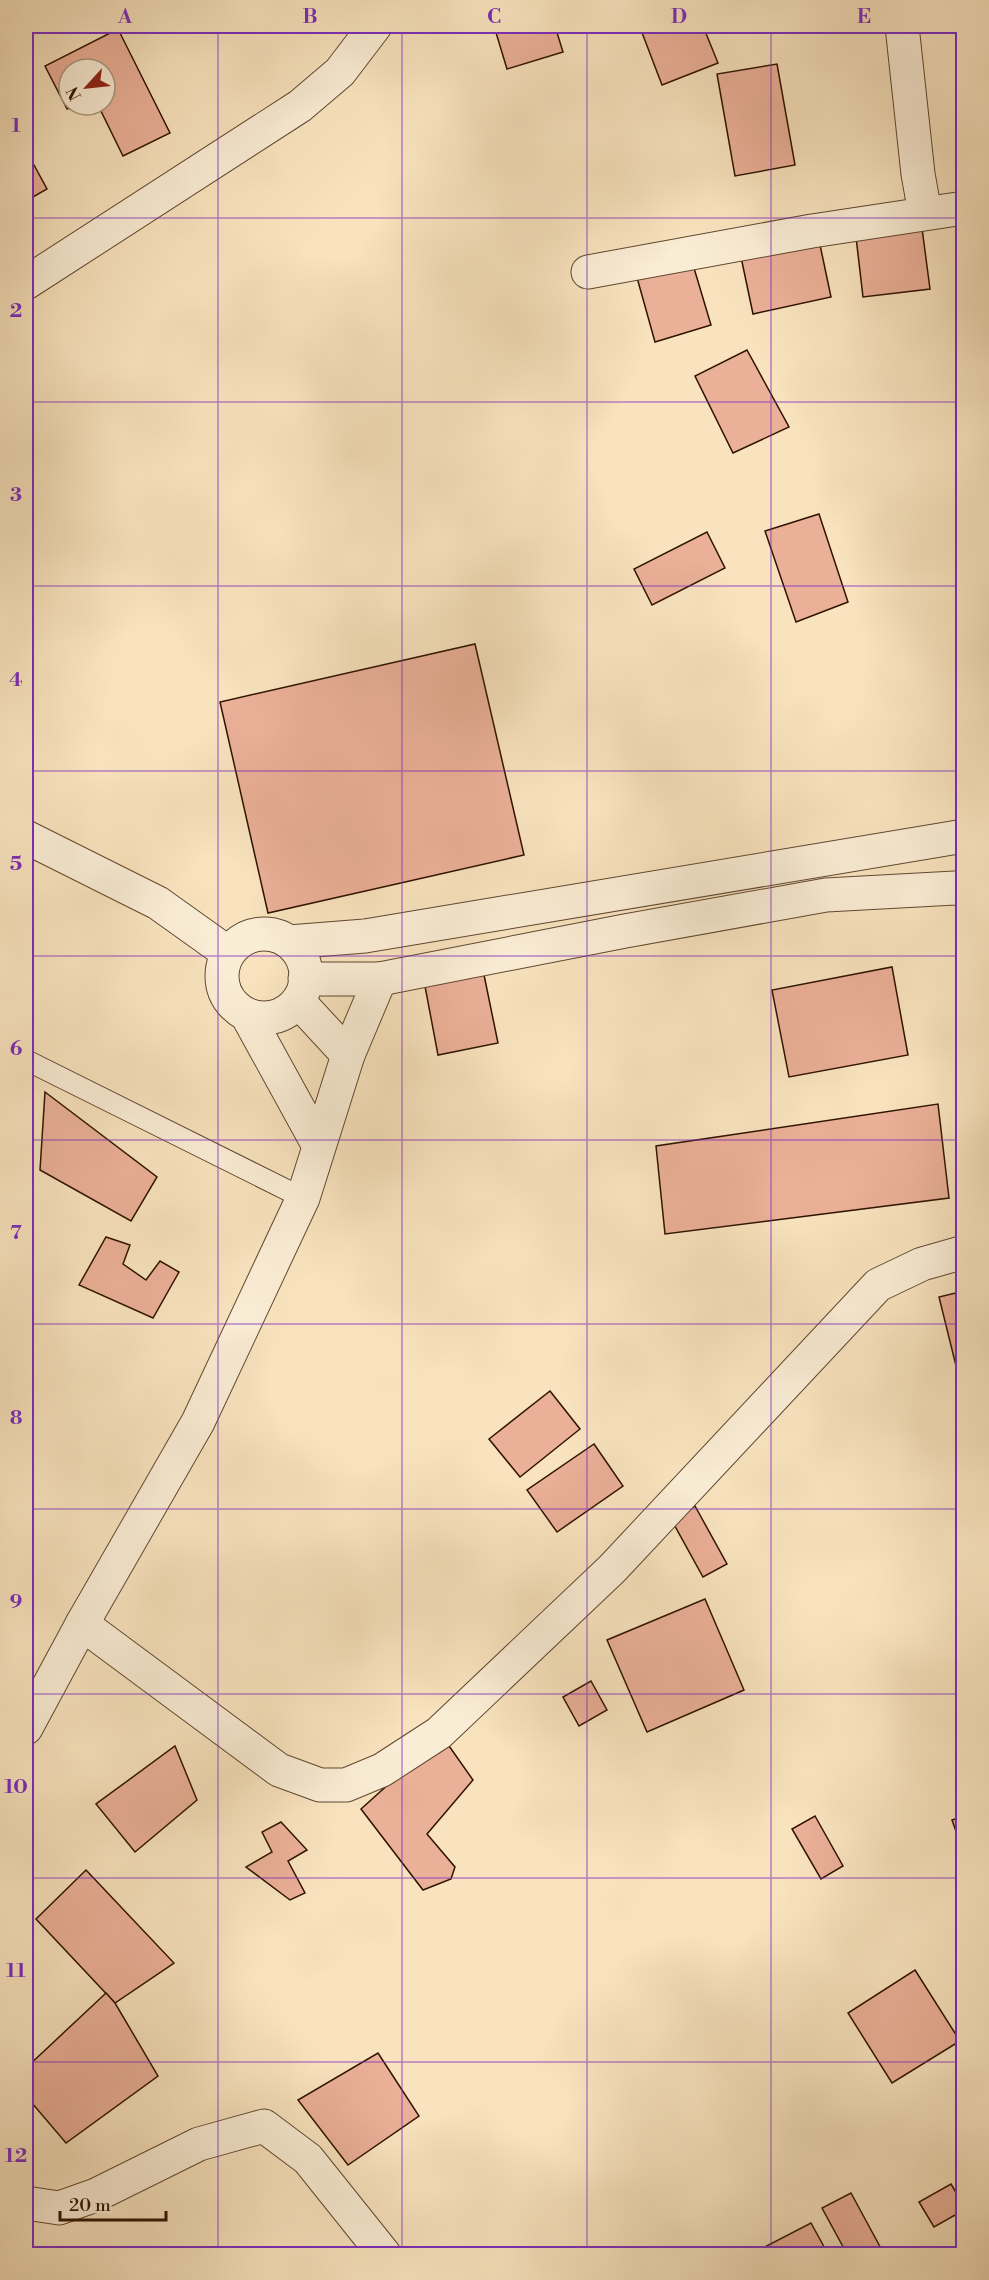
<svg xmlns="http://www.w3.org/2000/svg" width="989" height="2280" font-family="'Libre Bodoni',serif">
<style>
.building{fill:#ebb098;stroke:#2f1300;stroke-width:1.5}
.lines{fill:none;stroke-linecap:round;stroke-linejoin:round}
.lane-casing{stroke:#614730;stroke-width:22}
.street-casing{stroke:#614730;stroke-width:35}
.lane{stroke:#faedd5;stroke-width:20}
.street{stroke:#faedd5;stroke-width:33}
.grid{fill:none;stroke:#7b2cbf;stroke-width:1.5;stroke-opacity:0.55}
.neatline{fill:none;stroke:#7b2cbf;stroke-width:2}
.grid-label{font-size:20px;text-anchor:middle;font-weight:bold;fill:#7b2cbf}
</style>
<rect width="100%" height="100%" fill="#f8e3be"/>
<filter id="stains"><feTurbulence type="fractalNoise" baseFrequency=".00333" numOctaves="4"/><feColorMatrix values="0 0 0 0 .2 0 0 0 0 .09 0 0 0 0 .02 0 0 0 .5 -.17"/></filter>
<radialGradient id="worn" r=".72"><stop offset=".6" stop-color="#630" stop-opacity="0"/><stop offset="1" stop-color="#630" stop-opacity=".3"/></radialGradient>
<!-- building -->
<g class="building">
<path d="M 494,26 L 555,26 L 563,52 L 507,69 Z"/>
<path d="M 653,26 L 703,26 L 718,63 L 662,85 L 641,30 Z"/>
<path d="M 118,29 L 170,133 L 123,156 L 98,105 L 105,105 L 105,69 L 69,69 L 69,105 L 91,105 L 67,109 L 45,66 Z"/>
<path d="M 777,64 L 795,165 L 735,176 L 717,74 Z"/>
<path d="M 34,165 L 47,189 L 26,201 L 26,169 Z"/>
<path d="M 922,228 L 930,289 L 863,297 L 856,237 Z"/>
<path d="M 819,240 L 831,297 L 753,314 L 741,257 Z"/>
<path d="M 691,258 L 711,325 L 655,342 L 636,274 Z"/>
<path d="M 747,350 L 789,427 L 733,453 L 695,376 Z"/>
<path d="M 819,514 L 848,602 L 796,622 L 765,531 Z"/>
<path d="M 707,532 L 725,568 L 652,605 L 634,569 Z"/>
<path d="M 475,644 L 524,855 L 268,913 L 220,702 Z"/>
<path d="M 892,967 L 908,1055 L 789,1077 L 772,990 Z"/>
<path d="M 483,970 L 498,1043 L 438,1055 L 424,981 Z"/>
<path d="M 45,1092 L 157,1177 L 131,1221 L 40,1170 Z"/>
<path d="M 938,1104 L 949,1198 L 665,1234 L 656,1146 Z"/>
<path d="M 106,1237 L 130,1245 L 123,1264 L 146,1280 L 160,1261 L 179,1272 L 153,1318 L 79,1285 Z"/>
<path d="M 964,1291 L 964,1398 L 939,1297 Z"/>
<path d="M 26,1322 L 32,1326 L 26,1345 Z"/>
<path d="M 550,1391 L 580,1429 L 520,1477 L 489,1439 Z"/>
<path d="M 594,1444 L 623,1486 L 557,1532 L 527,1490 Z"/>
<path d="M 695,1506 L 727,1564 L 703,1577 L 671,1519 Z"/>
<path d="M 705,1599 L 744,1690 L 647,1732 L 607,1640 Z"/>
<path d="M 591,1681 L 607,1710 L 579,1726 L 563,1697 Z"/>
<path d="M 442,1736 L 473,1780 L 427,1834 L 455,1867 L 451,1879 L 423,1890 L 361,1809 Z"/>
<path d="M 175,1746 L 197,1800 L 135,1852 L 96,1804 Z"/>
<path d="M 815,1816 L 843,1866 L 821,1879 L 792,1829 Z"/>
<path d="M 964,1816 L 964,1854 L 952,1820 Z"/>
<path d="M 281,1822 L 307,1850 L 288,1861 L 305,1893 L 290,1900 L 246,1867 L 272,1852 L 262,1832 Z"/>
<path d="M 86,1870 L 174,1963 L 115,2003 L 36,1919 Z"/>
<path d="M 915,1970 L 960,2041 L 892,2083 L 848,2013 Z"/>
<path d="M 106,1993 L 115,2003 L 158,2076 L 66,2143 L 26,2096 L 26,2068 Z"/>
<path d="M 378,2053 L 419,2116 L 348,2165 L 298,2100 Z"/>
<path d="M 951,2184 L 964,2206 L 964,2210 L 934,2227 L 919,2202 Z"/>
<path d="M 851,2193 L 884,2254 L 847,2254 L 822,2208 Z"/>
<path d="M 811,2223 L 828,2254 L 751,2254 Z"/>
</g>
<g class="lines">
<!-- lane casing -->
<g class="lane-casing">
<path id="lane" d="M 26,1060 L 303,1198"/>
</g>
<!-- street casing -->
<g class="street-casing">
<g id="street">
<path d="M 902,26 L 918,174 L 925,213"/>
<path d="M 588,272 L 812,231 L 964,208"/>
<path d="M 26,283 L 300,106 L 340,72 L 375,26"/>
<path d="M 26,837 L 158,903 L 228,953"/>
<circle cx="264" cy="976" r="42"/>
<path d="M 289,942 L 365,936 L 964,836"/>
<path d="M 305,979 L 380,979 L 625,931 L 826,895 L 955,888 L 964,890"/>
<path d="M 298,1001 L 348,1055"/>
<path d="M 247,1015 L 319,1146"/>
<path d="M 82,1624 L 279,1770 L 320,1785 L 346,1785 L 382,1770 L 439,1733 L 612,1569 L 878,1285 L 922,1264 L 964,1252"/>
<path d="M 26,1728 L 82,1624 L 198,1422 L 303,1198 L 348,1055 L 380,979"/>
<path d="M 26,2203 L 59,2208 L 96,2195 L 199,2144 L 264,2126 L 308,2159 L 384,2254"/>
</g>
</g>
<!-- lane -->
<use href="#lane" class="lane"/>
<!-- street -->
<use href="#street" class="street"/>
</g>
<!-- grid -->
<path class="grid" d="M 218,26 L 218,2254M 402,26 L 402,2254M 587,26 L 587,2254M 771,26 L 771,2254M 26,218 L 964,218M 26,402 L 964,402M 26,586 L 964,586M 26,771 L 964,771M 26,956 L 964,956M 26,1140 L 964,1140M 26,1324 L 964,1324M 26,1509 L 964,1509M 26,1694 L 964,1694M 26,1878 L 964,1878M 26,2062 L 964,2062"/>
<!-- margin -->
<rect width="989" height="2280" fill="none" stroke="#f8e3be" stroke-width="66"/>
<!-- north arrow -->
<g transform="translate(87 87) rotate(243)"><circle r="28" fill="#faedd5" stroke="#a99680" stroke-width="1.5"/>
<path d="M0-4.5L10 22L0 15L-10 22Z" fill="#8f2418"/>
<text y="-9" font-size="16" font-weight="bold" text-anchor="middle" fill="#2f1300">N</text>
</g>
<!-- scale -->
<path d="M60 2211v9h106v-9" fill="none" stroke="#2f1300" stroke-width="3"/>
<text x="69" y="2211" font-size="18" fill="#2f1300" stroke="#faedd5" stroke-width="4.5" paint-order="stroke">20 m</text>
<rect x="33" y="33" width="923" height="2214" class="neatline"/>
<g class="grid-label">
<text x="125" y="23">A</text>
<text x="310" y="23">B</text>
<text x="494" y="23">C</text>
<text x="679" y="23">D</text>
<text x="864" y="23">E</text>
<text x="16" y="132">1</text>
<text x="16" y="317">2</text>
<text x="16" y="501">3</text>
<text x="16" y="686">4</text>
<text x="16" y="870">5</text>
<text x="16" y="1055">6</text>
<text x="16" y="1239">7</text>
<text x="16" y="1424">8</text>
<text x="16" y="1608">9</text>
<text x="16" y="1793">10</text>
<text x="16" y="1977">11</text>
<text x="16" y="2162">12</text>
</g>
<rect width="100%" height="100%" filter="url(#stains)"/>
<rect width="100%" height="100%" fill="url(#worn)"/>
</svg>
